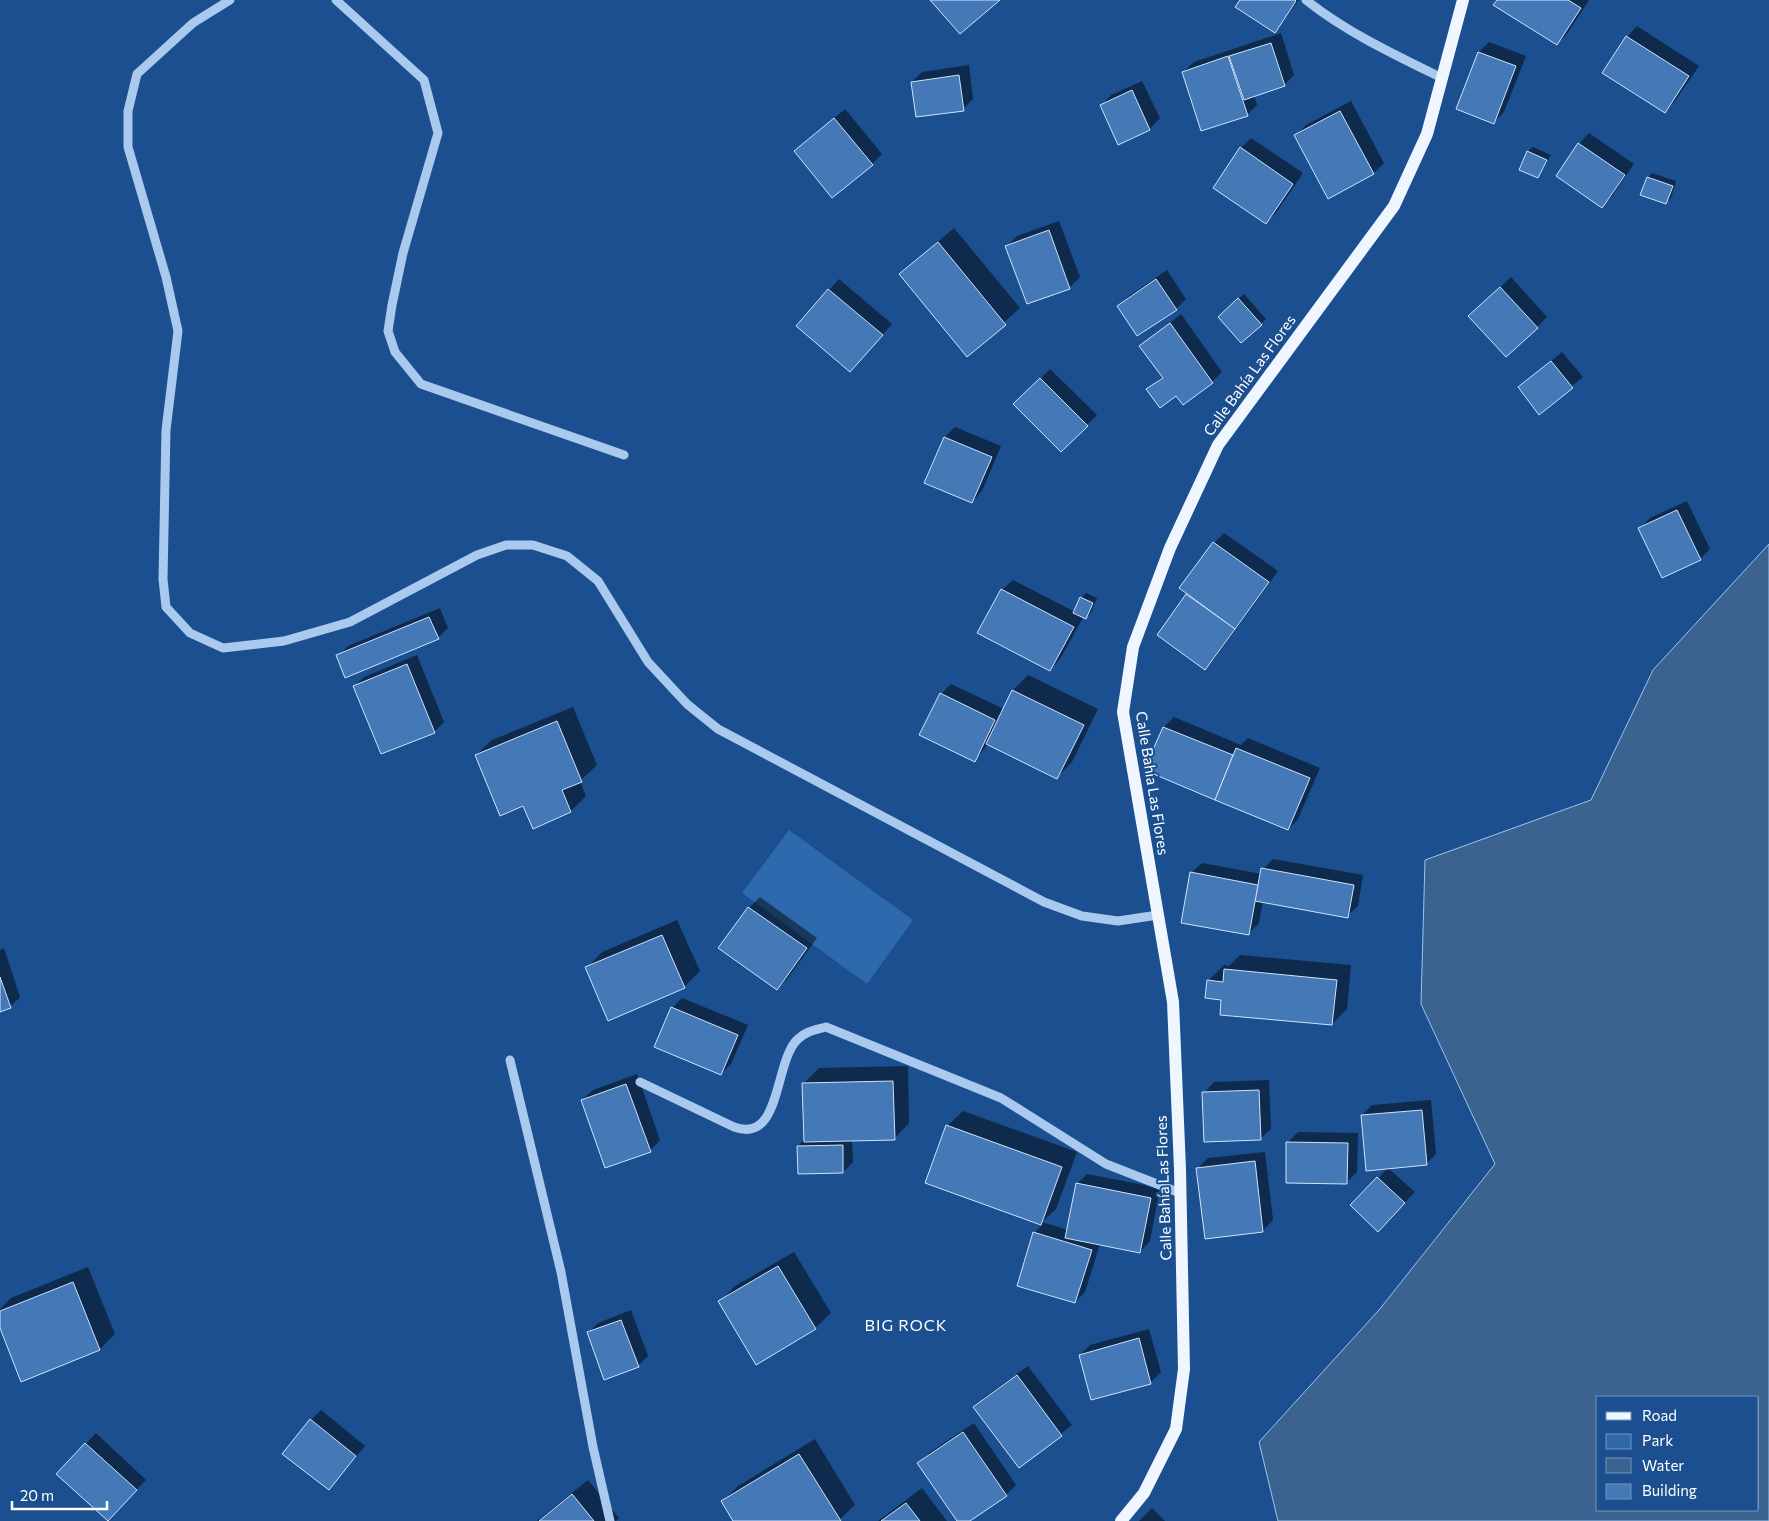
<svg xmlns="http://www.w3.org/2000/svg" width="1769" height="1521" font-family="Commissioner,sans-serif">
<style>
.green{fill:#2e69ad}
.water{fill:#3c6290;stroke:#9cc4f0;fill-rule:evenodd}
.shadow{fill:#0007}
.building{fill:#4478b7;stroke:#cfe3fa}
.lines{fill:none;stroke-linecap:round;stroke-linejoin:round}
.minor{stroke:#a9c9ee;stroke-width:9}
.major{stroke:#f0f6ff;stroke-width:12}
.labels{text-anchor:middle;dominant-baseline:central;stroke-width:4;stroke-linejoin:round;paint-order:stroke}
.street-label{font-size:15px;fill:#fff;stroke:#1b4f8f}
.neighbourhood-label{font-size:16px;letter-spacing:1px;fill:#fff;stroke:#1b4f8f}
</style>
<rect width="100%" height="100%" fill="#1b4f8f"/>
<!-- green -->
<path class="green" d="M 789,830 L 913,920 L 867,984 L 742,893 Z"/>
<!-- water -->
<path class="water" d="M 1769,544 L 1769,1521 L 1278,1521 L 1259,1442 L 1379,1310 L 1495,1164 L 1421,1004 L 1425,860 L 1591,800 L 1653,670 ZM 1598,1397 L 1758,1397 L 1758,1510 L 1598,1510 Z"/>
<!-- shadow -->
<g class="shadow">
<path d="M 1241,0 L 1299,0 L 1274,32 Z"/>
<path d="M 1498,0 L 1589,0 L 1567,34 L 1557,44 Z"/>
<path d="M 1637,26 L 1699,66 L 1675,101 L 1665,112 L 1627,37 Z"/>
<path d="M 1281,33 L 1294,75 L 1284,85 L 1254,95 L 1257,105 L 1247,115 L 1183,72 L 1194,62 Z"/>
<path d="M 1489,42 L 1526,56 L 1504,112 L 1494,122 L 1457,108 L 1479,52 Z"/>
<path d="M 969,65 L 973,99 L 963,109 L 912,82 L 922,72 Z"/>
<path d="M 1142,81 L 1160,118 L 1150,129 L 1119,143 L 1101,106 L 1111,95 Z"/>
<path d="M 1351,101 L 1384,163 L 1374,173 L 1328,197 L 1295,136 L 1306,125 Z"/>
<path d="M 845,109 L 882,154 L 872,164 L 796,151 Z"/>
<path d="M 1589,133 L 1634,164 L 1612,196 L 1602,206 L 1557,176 L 1579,144 Z"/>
<path d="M 1251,138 L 1303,173 L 1276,213 L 1266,223 L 1241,148 Z"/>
<path d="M 1533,147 L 1551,155 L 1538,177 L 1520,169 L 1528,151 Z"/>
<path d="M 1652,173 L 1676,181 L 1671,198 L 1666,202 L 1648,178 Z"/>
<path d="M 1059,221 L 1080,277 L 1069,288 L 1007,246 L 1017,236 Z"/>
<path d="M 954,228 L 1020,308 L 967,355 L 900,275 Z"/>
<path d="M 1167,270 L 1186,299 L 1176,309 L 1118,306 L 1129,296 Z"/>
<path d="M 1511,277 L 1547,317 L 1537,327 L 1480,306 Z"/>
<path d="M 839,279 L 892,324 L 860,360 L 798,325 Z"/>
<path d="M 1244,294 L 1266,319 L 1241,342 L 1224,312 Z"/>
<path d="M 1181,314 L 1222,372 L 1212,382 L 1176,394 L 1148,389 L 1163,376 L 1141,346 Z"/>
<path d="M 1562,352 L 1583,377 L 1539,413 L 1520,387 Z"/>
<path d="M 1050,369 L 1097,415 L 1061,450 L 1015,404 Z"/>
<path d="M 955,427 L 1001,446 L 982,491 L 972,502 L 945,437 Z"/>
<path d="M 1687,501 L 1710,549 L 1700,559 L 1639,529 L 1650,518 Z"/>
<path d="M 1224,533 L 1278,571 L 1215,658 L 1205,668 L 1158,635 L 1188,593 L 1214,543 Z"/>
<path d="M 1013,580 L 1075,612 L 1081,598 L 1086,593 L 1097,598 L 1091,613 L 1086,618 L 1084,616 L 1060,659 L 1050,670 L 1002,590 Z"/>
<path d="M 440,608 L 448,628 L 438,638 L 338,656 L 348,646 Z"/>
<path d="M 417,655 L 444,722 L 434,732 L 354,687 L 364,677 Z"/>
<path d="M 1028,675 L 1098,709 L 1072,762 L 1057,777 L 988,744 L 975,760 L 941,694 L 951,684 L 1004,709 L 1013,690 Z"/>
<path d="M 573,707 L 597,765 L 580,781 L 586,796 L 571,811 L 476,755 L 492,740 Z"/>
<path d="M 1174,717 L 1241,745 L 1248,738 L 1320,768 L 1298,819 L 1288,829 L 1146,770 L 1164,727 Z"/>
<path d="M 1273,859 L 1363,875 L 1358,906 L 1347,916 L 1263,901 L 1259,923 L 1249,933 L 1191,873 L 1202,863 L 1262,874 L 1263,869 Z"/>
<path d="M 760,897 L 817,938 L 787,979 L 777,989 L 720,948 L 749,908 Z"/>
<path d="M 677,920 L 700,971 L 684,987 L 587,968 L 602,952 Z"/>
<path d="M 4,948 L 20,997 L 10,1007 L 0,1010 L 0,950 Z"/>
<path d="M 1240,955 L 1351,965 L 1347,1009 L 1332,1024 L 1222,999 L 1208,981 L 1224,965 L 1229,966 Z"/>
<path d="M 682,998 L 748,1025 L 731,1064 L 721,1074 L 672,1008 Z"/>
<path d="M 908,1066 L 909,1123 L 894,1139 L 852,1140 L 853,1162 L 843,1172 L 798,1146 L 805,1139 L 804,1083 L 819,1068 Z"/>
<path d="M 637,1074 L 660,1140 L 650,1151 L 582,1100 L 593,1090 Z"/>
<path d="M 1269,1080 L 1271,1129 L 1260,1139 L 1204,1093 L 1214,1082 Z"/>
<path d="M 1431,1100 L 1436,1154 L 1426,1164 L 1362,1115 L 1372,1105 Z"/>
<path d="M 963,1111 L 1077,1152 L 1056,1209 L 1042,1222 L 1068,1230 L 1077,1184 L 1087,1174 L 1160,1188 L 1150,1241 L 1140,1252 L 1100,1244 L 1085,1292 L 1075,1302 L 1034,1233 L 1042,1225 L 927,1183 L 947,1126 Z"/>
<path d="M 1298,1132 L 1358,1133 L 1357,1172 L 1346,1183 L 1288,1142 Z"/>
<path d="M 1265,1152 L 1273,1220 L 1263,1231 L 1206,1237 L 1198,1168 L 1208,1158 Z"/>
<path d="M 1388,1168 L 1415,1192 L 1378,1230 L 1352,1205 Z"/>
<path d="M 794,1252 L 831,1313 L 815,1328 L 720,1302 L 735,1286 Z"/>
<path d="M 88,1267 L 115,1334 L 100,1349 L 0,1325 L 0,1309 L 11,1298 Z"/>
<path d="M 631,1310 L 648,1356 L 638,1366 L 588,1333 L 598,1323 Z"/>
<path d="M 1149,1329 L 1161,1372 L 1151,1382 L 1092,1399 L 1080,1355 L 1090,1345 Z"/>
<path d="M 1028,1366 L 1072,1425 L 1019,1466 L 975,1407 L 985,1397 Z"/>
<path d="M 321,1410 L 365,1446 L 329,1489 L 311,1420 Z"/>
<path d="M 974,1423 L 1016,1485 L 1006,1495 L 968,1521 L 959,1521 L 919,1463 L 929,1453 Z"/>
<path d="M 96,1433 L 146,1480 L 107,1520 L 58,1474 Z"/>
<path d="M 815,1439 L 855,1505 L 838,1521 L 735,1521 L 723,1501 L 738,1486 Z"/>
<path d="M 588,1480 L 619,1518 L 616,1521 L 537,1521 Z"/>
<path d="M 922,1488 L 947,1521 L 878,1521 Z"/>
<path d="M 1152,1508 L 1165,1521 L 1139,1521 Z"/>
</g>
<!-- building -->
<g class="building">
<path d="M 930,0 L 1000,0 L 960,34 Z"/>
<path d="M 1240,0 L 1295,0 L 1296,1 L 1275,33 L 1235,7 Z"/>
<path d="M 1497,0 L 1568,0 L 1581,8 L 1557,45 L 1493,5 Z"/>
<path d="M 1626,36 L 1689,76 L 1665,113 L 1602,73 Z"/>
<path d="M 1271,43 L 1285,86 L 1244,100 L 1229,56 Z"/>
<path d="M 1478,52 L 1516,66 L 1494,124 L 1456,109 Z"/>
<path d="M 1228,56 L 1248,116 L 1201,131 L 1182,72 Z"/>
<path d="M 959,75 L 964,111 L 916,117 L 911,82 Z"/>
<path d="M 1132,90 L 1150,130 L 1118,145 L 1100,105 Z"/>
<path d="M 1340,111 L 1374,174 L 1328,199 L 1294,135 Z"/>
<path d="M 834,118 L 873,165 L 832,198 L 794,151 Z"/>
<path d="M 1578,143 L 1625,175 L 1602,208 L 1556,176 Z"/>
<path d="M 1240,147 L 1293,184 L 1266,224 L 1213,188 Z"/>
<path d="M 1527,151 L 1547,160 L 1538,178 L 1519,170 Z"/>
<path d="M 1647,177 L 1673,186 L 1666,204 L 1640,195 Z"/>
<path d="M 1049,230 L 1070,289 L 1027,304 L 1005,246 Z"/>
<path d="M 938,242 L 1006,325 L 967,357 L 899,274 Z"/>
<path d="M 1156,279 L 1177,310 L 1137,336 L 1117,306 Z"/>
<path d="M 1500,287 L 1538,328 L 1506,357 L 1468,316 Z"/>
<path d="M 828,289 L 883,335 L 850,372 L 796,326 Z"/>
<path d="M 1238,298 L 1262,325 L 1241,343 L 1218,317 Z"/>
<path d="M 1170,323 L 1213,383 L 1183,405 L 1176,396 L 1160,408 L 1146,389 L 1163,378 L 1139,346 Z"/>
<path d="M 1551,361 L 1573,388 L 1539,415 L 1518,387 Z"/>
<path d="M 1040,378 L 1088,426 L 1061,452 L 1013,404 Z"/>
<path d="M 944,437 L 992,457 L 972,503 L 924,483 Z"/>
<path d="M 1677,510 L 1701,560 L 1662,578 L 1638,528 Z"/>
<path d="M 1213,542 L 1269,582 L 1235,629 L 1179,588 Z"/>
<path d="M 1001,589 L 1074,627 L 1050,671 L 977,633 Z"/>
<path d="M 1186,594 L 1235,629 L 1205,670 L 1157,635 Z"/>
<path d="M 1080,597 L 1093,603 L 1086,619 L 1073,613 Z"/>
<path d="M 429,617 L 439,639 L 345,678 L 336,655 Z"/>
<path d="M 407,664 L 435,733 L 381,754 L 353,686 Z"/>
<path d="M 1012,690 L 1084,725 L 1057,779 L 986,744 Z"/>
<path d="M 940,693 L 995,720 L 975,762 L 919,735 Z"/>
<path d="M 557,721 L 582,782 L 562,790 L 571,812 L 533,829 L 523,806 L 500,816 L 475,755 Z"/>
<path d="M 1163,727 L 1233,755 L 1215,800 L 1144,770 Z"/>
<path d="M 1236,748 L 1310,778 L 1288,830 L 1215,800 Z"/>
<path d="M 1261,868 L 1354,885 L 1348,918 L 1255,901 Z"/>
<path d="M 1190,872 L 1258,885 L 1249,935 L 1181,923 Z"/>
<path d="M 748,907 L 807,948 L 777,990 L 718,948 Z"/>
<path d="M 662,935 L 685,988 L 608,1021 L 585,967 Z"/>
<path d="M 1224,969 L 1337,980 L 1332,1025 L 1220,1015 L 1221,1000 L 1205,998 L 1207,980 L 1223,982 Z"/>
<path d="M 0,977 L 11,1008 L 0,1012 Z"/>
<path d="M 671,1007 L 738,1035 L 721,1075 L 654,1047 Z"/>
<path d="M 893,1081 L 895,1140 L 804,1142 L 802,1083 Z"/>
<path d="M 626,1084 L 651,1152 L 605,1168 L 581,1100 Z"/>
<path d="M 1259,1090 L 1261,1140 L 1204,1142 L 1202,1092 Z"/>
<path d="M 1422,1110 L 1427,1165 L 1366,1171 L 1361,1115 Z"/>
<path d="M 946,1125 L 1062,1167 L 1041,1225 L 925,1183 Z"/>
<path d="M 1286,1142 L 1348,1143 L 1347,1184 L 1286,1183 Z"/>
<path d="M 843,1145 L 843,1173 L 798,1174 L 797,1146 Z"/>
<path d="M 1255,1161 L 1263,1232 L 1205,1239 L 1196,1168 Z"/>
<path d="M 1377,1177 L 1405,1203 L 1378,1232 L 1350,1205 Z"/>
<path d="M 1076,1183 L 1151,1198 L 1140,1253 L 1065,1238 Z"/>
<path d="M 1033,1232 L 1092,1250 L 1075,1303 L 1017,1286 Z"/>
<path d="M 778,1266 L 816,1329 L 756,1365 L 718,1301 Z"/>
<path d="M 73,1282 L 100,1350 L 21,1382 L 0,1328 L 0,1311 Z"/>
<path d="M 621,1320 L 639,1367 L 604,1380 L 587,1332 Z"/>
<path d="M 1139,1338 L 1151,1384 L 1091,1400 L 1079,1355 Z"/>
<path d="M 1017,1375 L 1062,1436 L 1019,1468 L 973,1407 Z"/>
<path d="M 310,1419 L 356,1456 L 329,1490 L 282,1454 Z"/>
<path d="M 963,1432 L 1007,1496 L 970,1521 L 957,1521 L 917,1463 Z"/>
<path d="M 85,1443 L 137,1490 L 108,1521 L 56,1474 Z"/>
<path d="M 799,1454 L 841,1521 L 733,1521 L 721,1501 Z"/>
<path d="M 572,1494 L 594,1521 L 539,1521 Z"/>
<path d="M 906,1503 L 920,1521 L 881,1521 Z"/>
</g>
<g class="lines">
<!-- minor -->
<g class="minor">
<path d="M 230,0 L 193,23 L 137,74 L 128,111 L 128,147 L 166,277 L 178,331 L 166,430 L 163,579 L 166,607 L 190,633 L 223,648 L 284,641 L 350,622 L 477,555 L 506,545 L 533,545 L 567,556 L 598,581 L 648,662 L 687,704 L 718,729 L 1044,902 L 1082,916 L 1118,921 L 1158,915"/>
<path d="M 336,0 L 424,80 L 438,133 L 403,253 L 392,305 L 388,331 L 395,352 L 421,384 L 624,455"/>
<path d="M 1306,0 C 1346,32 1395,55 1442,78"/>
<path d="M 510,1060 L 561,1272 L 593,1447 L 610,1521"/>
<path d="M 640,1082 L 734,1127 C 782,1145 774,1060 798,1039 C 806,1031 816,1030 826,1027 L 1001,1098 L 1106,1164 L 1180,1193"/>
</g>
<!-- major -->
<path class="major" d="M 1121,1521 L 1144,1493 L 1176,1429 L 1184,1369 L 1180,1169 L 1173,1002 L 1123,712 L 1133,647 L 1170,548 L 1218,445 L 1394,206 L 1427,134 L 1463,0"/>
</g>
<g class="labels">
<!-- street labels -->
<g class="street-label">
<text transform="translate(1249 375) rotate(-54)">Calle Bahía Las Flores</text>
<text transform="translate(1153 783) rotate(81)">Calle Bahía Las Flores</text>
<text transform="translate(1163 1188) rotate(-92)">Calle Bahía Las Flores</text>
</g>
<!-- neighbourhood labels -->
<g class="neighbourhood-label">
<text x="906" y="1324">BIG ROCK</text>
</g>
</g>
<!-- legend -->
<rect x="1596" y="1396" width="162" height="115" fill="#1b4f8f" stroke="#7695bc"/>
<rect x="1606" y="1412" width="25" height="8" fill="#f0f6ff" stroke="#7695bc"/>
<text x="1642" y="1421" font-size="15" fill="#ffffff">Road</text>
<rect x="1606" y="1434" width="25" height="15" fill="#2e69ad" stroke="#7695bc"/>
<text x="1642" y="1446" font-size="15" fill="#ffffff">Park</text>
<rect x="1606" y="1458" width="25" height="15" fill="#3c6290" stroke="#7695bc"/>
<text x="1642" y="1471" font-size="15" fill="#ffffff">Water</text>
<rect x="1606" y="1484" width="25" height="15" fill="#4478b7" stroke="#7695bc"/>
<text x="1642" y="1496" font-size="15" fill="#ffffff">Building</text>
<!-- scale -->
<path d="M12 1501v8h95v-8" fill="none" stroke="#ffffff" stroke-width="2.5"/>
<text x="20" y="1501" font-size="15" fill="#ffffff" stroke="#1b4f8f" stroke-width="4" paint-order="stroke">20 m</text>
</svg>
